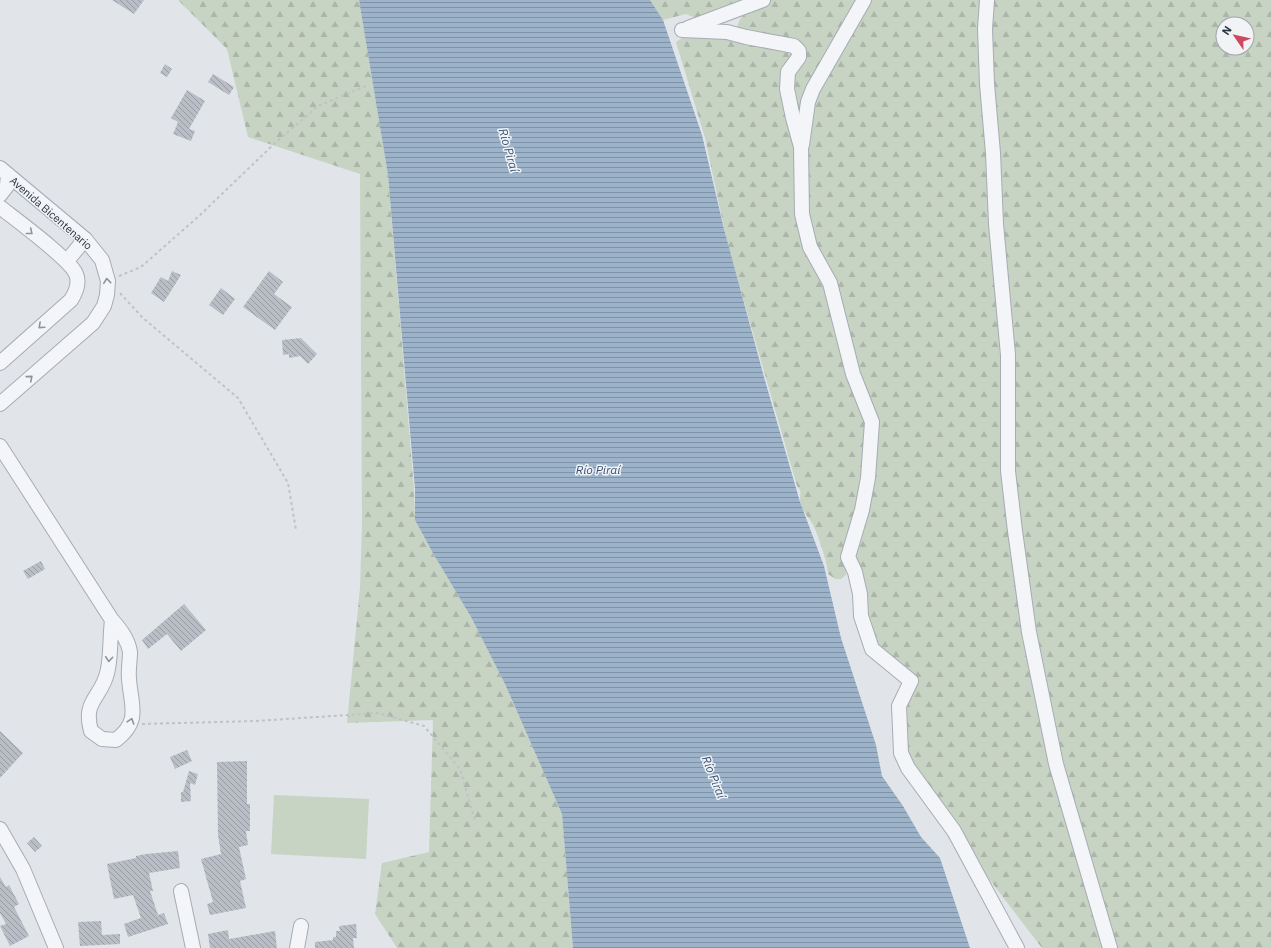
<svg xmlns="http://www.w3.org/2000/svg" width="1271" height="948" font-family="'IBM Plex Sans',sans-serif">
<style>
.forest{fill:url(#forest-firs);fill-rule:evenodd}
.pitch{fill:#c7d3c3}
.water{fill:url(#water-rules)}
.building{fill:url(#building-back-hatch)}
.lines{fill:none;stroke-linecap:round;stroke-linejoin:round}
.minor-casing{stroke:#a6acb4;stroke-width:16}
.path{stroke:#bfc3c8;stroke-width:2;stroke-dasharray:3 3;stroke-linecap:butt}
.minor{stroke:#f4f5f8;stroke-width:14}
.oneway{stroke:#8f949c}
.labels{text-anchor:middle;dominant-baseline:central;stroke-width:3;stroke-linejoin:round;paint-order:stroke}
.street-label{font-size:11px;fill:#2a3341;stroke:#f1f3f7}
.water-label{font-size:12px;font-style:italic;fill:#355274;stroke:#f1f3f7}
</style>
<defs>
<pattern id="forest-firs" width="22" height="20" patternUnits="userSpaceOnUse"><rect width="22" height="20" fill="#c7d3c3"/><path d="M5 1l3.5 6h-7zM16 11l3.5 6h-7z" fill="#abb6a9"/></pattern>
<pattern id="water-rules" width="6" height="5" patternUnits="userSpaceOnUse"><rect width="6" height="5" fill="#9db3c9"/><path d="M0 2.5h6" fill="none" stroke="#8092a5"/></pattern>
<pattern id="building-back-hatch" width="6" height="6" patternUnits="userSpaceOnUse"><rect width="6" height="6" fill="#b9bec6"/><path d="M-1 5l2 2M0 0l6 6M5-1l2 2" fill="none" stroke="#979ba2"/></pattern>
</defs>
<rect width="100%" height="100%" fill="#e1e5ea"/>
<!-- forest -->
<g class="forest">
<path d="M 178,0 L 359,0 L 388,175 L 414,489 L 415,520 L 434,555 L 471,617 L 505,684 L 562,814 L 573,948 L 397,948 L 375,914 L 382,863 L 429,852 L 433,720 L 347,723 L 360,588 L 362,523 L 360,174 L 248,137 L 227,49 Z"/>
<path d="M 650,0 L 741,0 L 698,19 L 686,14 L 663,20 Z"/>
<path d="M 769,0 L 861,0 L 854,13 L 802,131 L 788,87 L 801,55 L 737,29 C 739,12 756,7 769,0 Z"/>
<path d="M 866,0 L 984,0 L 1023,601 L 1107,948 L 1042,948 L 969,853 L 904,752 L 903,707 L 914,684 L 876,648 L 851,558 L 875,438 L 806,223 L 809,108 Z"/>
<path d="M 989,0 L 1271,0 L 1271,948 L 1114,948 L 1050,718 L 1017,523 L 1008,315 ZM 1223,24 L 1247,24 L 1247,48 L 1223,48 Z"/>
<path d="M 691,32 L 794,47 L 788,71 L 798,170 L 818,269 L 869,422 L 864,480 L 846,561 L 846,575 L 841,579 L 835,579 L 828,574 C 828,564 817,531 812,523 C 808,516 802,512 800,502 C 800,498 801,494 800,490 L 797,486 L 728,246 L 705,138 L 676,42 Z"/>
</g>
<!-- pitch -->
<path class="pitch" d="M 274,795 L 369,799 L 366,859 L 271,854 Z"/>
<!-- water -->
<path class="water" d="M 359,0 L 650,0 L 663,20 L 702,135 L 724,229 L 764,377 L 800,502 L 824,566 L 841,638 L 876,745 L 882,776 L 903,806 L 921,837 L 940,858 L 970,948 L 573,948 L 562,814 L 505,684 L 471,617 L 434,555 L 415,520 L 415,489 L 388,175 Z"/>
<!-- building -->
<g class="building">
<path d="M 112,0 L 144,0 L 134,14 Z"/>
<path d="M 165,64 L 172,69 L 167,77 L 160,73 Z"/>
<path d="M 213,74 L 234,87 L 229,95 L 208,82 Z"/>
<path d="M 187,90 L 205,101 L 189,129 L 195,131 L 191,141 L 173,134 L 178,122 L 171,118 Z"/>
<path d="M 172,271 L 181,275 L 164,302 L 151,293 L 161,277 L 168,281 Z"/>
<path d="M 269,271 L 283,282 L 274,294 L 292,307 L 275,330 L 243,307 Z"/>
<path d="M 221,288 L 235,299 L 223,315 L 209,305 Z"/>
<path d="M 301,338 L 317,354 L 308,364 L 300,356 L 289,358 L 289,354 L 283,355 L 282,340 Z"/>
<path d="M 41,561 L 45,569 L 28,579 L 23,571 Z"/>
<path d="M 184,604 L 206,630 L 181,651 L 167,634 L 148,649 L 142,640 Z"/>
<path d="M 0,731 L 23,753 L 0,778 Z"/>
<path d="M 187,750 L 192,761 L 175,769 L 170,757 Z"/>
<path d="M 247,761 L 247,804 L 250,804 L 250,831 L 246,831 L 248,845 L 239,847 L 246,879 L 240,881 L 246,908 L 210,915 L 207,904 L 213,902 L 201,859 L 221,854 L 218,835 L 217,762 Z"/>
<path d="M 189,771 L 198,774 L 195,785 L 190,783 L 191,801 L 181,802 L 181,792 L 183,792 Z"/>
<path d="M 34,837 L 42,846 L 35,852 L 27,843 Z"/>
<path d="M 178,851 L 180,868 L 149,873 L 153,891 L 150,891 L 158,915 L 164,913 L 168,924 L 128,937 L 124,924 L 141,918 L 133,895 L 114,899 L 107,864 L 136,858 L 136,856 L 146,854 Z"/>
<path d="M 0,877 L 6,887 L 9,885 L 19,904 L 14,907 L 29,936 L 10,946 L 0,926 L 6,924 L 0,913 Z"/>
<path d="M 101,921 L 102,935 L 120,934 L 120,944 L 80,946 L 78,922 Z"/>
<path d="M 356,924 L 357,938 L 353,938 L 354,948 L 315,948 L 315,942 L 333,940 L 333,937 L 336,937 L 336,931 L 340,931 L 339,926 Z"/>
<path d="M 228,930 L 229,939 L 275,931 L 277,948 L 210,948 L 208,934 Z"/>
</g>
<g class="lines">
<!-- minor casing -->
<g class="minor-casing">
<g id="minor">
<path d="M 987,0 L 985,29 L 987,84 L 993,153 L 996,224 L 1008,355 L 1008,471 L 1015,531 L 1029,632 L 1056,764 L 1110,948"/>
<path d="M 688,28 L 763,0"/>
<path d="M 682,30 L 727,32 L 746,37 L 794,46 L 799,51 L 799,57 L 788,72 L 787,89 L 793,118 L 801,147 L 802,214 L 810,247 L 830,283 L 853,374 L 872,422 L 868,478 L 862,510 L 848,557 L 855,572 L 860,594 L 861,616 L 872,649 L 911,681 L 899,706 L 901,753 L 908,768 L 954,831 L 1017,948"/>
<path d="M 802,145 L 808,102 L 813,89 L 864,0"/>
<path d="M 0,168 L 85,239 L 102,260 L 108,281 L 107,295 L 104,306 L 93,323 L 0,404"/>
<path d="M 0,195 L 7,186 L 8,175"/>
<path d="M 0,207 C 15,219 70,259 76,274 C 80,283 76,292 71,300 L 0,363"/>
<path d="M 67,261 L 85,239"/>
<path d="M 0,446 L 112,620 C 120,629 128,639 130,652 C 130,661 128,670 129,679 C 131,706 141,721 116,740 L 102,739 L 91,731 C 82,699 103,698 108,669 C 111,653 110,636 112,620"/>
<path d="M 0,829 L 23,869 L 56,948"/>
<path d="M 181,891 L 193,948"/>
<path d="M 297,948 L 301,926"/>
</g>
</g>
<!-- path -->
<g class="path">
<path d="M 119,276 L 141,267 L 199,216 L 274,144 L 318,106 L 366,86"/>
<path d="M 120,293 L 143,318 L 238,398 L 288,483 L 296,530"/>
<path d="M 142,724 L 256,721 L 378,713 L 424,726 L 460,769 L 475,821"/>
</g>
<!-- minor -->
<use href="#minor" class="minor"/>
</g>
<!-- one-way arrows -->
<defs><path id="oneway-chevron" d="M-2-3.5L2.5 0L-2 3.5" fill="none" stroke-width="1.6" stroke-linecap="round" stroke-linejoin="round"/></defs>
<g class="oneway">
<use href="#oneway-chevron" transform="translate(30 232) rotate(39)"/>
<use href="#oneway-chevron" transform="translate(107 281) rotate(-96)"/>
<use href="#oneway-chevron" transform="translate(41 326) rotate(138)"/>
<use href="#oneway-chevron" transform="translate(30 378) rotate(-41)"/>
<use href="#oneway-chevron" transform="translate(109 659) rotate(94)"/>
<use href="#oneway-chevron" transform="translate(131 721) rotate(-72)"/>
</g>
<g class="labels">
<!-- street labels -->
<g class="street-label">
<text transform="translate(51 213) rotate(41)">Avenida Bicentenario</text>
</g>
<!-- water labels -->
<g class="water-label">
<text transform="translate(509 150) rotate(74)">Río Piraí</text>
<text x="598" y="469">Río Piraí</text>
<text transform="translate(714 777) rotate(68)">Río Piraí</text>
</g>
</g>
<!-- north arrow -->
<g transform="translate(1235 36) rotate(304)"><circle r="19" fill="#f1f3f7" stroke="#a1a6ae"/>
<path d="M0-3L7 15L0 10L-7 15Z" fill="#cc495e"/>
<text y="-6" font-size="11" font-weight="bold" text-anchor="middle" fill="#2a3341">N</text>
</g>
</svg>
